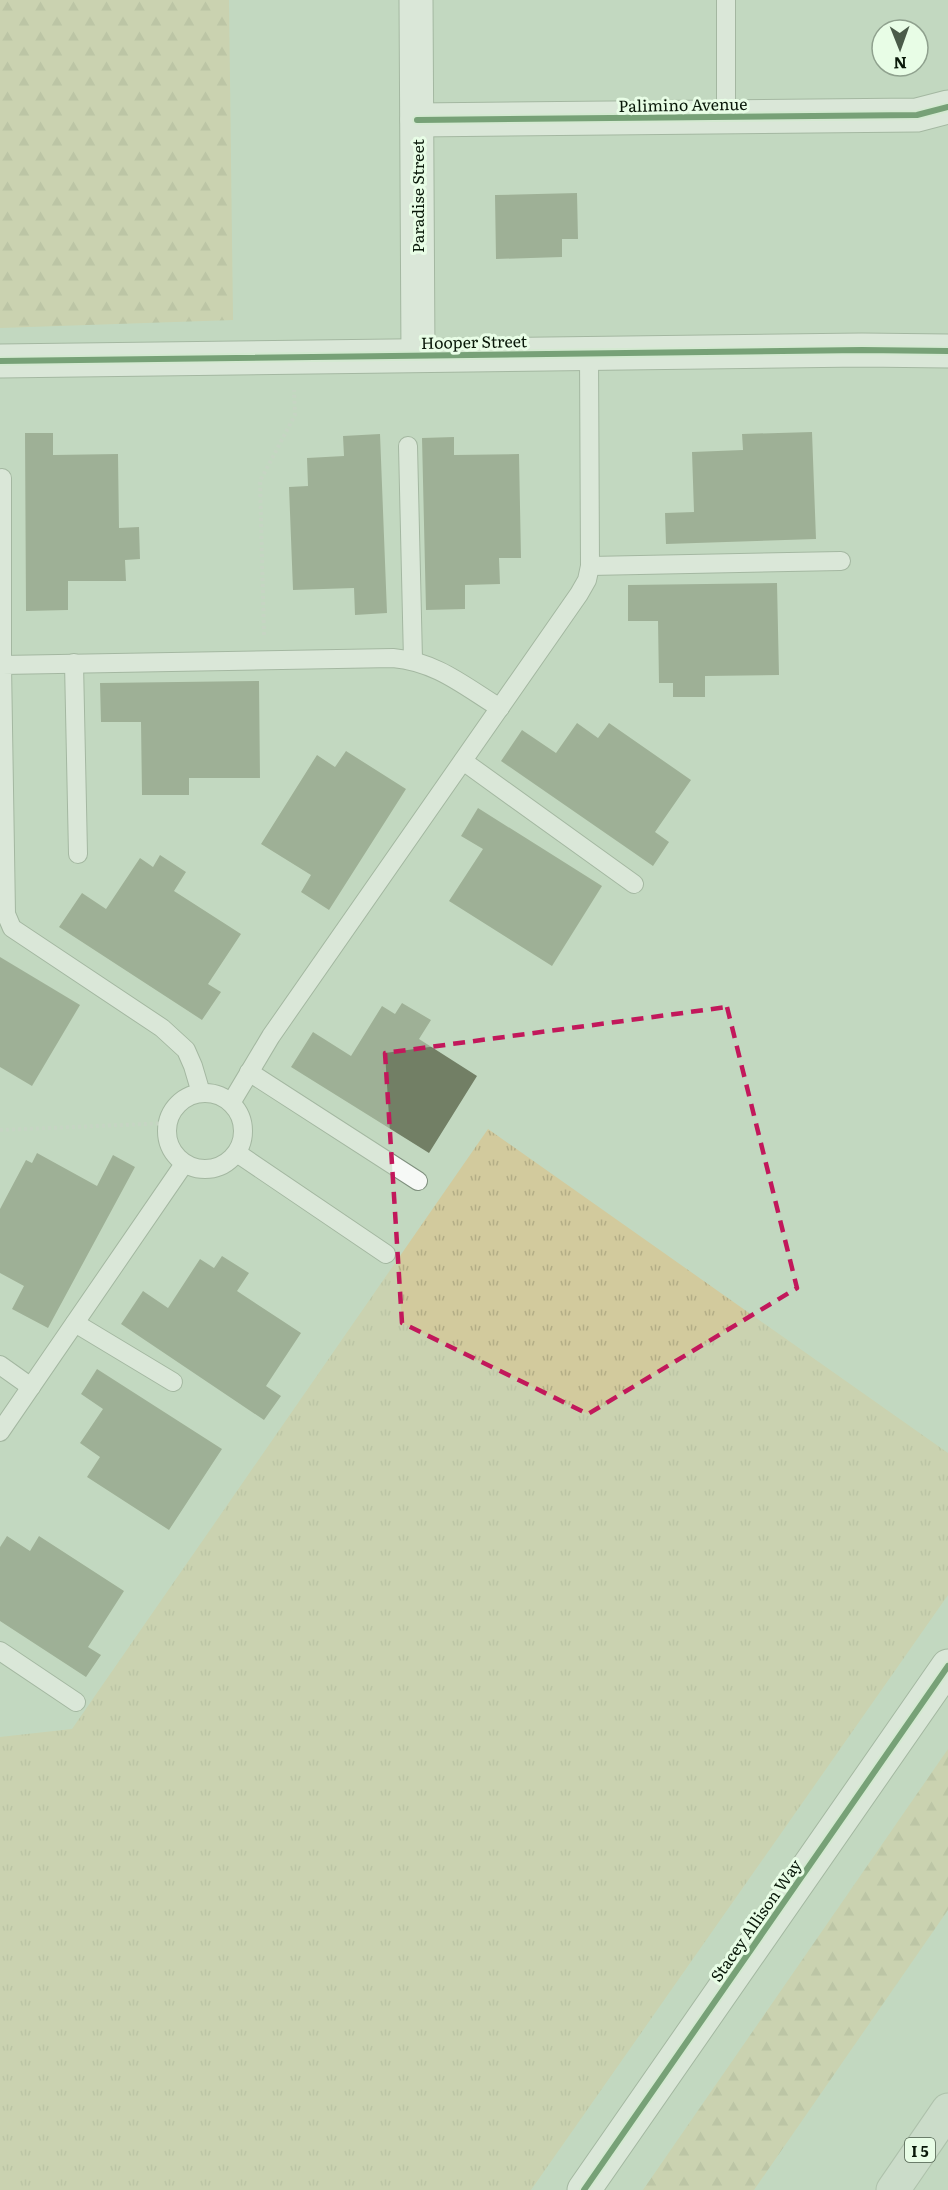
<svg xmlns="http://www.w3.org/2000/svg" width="948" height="2190" font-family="Literata,serif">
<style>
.grass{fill:url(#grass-tufts)}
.forest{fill:url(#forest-firs)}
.building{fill:#727f65}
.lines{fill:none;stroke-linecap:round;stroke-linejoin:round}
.lane-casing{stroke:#7e8f7d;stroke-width:20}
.street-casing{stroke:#7e8f7d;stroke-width:35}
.secondary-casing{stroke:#7e8f7d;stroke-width:35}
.highway-casing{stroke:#94a593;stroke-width:35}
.path{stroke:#c9d0c8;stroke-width:4;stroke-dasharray:3 3;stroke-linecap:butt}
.lane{stroke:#f6f9f6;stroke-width:18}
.street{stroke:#f6f9f6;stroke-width:33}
.secondary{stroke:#f6f9f6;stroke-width:33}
.highway{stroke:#d6e0d5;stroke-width:33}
.cycleway-casing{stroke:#e8fde6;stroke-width:10}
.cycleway{stroke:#1b5e20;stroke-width:6}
.marked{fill:none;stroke:#c2185b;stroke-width:4.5;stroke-dasharray:12 8;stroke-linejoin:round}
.labels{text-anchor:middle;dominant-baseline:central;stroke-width:6;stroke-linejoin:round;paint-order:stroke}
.shield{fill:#e8fde6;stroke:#4c5d4b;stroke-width:1.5}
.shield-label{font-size:15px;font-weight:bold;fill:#091809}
.street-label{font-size:16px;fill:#091809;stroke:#e8fde6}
</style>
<defs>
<pattern id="grass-tufts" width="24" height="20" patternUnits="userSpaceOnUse" patternTransform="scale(1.5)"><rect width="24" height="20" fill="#d2ca9d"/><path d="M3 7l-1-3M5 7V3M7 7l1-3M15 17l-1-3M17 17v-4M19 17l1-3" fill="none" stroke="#b3ad86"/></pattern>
<pattern id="forest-firs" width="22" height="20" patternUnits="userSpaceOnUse" patternTransform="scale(1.5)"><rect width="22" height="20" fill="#d2ca9d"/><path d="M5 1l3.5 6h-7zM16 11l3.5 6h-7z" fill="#b3ad86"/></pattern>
</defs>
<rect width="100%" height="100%" fill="#c2d8c0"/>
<!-- grass -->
<path class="grass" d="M 488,1129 L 948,1453 L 948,1595 L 531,2190 L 0,2190 L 0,1737 L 72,1729 Z"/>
<!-- forest -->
<g class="forest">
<path d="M 0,0 L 229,0 L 233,320 L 0,328 Z"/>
<path d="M 948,1749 L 948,1910 L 754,2190 L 643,2190 Z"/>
</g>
<!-- building -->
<g class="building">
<path d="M 577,193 L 578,239 L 562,239 L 562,257 L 496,259 L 495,195 Z"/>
<path d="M 812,432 L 816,539 L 666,544 L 665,513 L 694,512 L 692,452 L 743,450 L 742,434 Z"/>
<path d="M 25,433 L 53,433 L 53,455 L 118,454 L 119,528 L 139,527 L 140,559 L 125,560 L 126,581 L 68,581 L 68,610 L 26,611 Z"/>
<path d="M 380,434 L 387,613 L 355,615 L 354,588 L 293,590 L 289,487 L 308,486 L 307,458 L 344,456 L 343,436 Z"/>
<path d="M 454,437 L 454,455 L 519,454 L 521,558 L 499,558 L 500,584 L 465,585 L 465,609 L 426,610 L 422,438 Z"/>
<path d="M 777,583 L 779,675 L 705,676 L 705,697 L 673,697 L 673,683 L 659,683 L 658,621 L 628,621 L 628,585 Z"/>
<path d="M 259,681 L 260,778 L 189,778 L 189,795 L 142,795 L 141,722 L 101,722 L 100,683 Z"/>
<path d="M 577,723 L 598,738 L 609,723 L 691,780 L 655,832 L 669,842 L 653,866 L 501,761 L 522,730 L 556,753 Z"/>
<path d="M 346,751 L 406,789 L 329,910 L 301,892 L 311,875 L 261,844 L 317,755 L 335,767 Z"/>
<path d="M 478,808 L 602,886 L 552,966 L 449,901 L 483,849 L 461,836 Z"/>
<path d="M 160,855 L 186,872 L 174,891 L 241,934 L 208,984 L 221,992 L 202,1020 L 59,927 L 82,893 L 106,909 L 140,858 L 153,867 Z"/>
<path d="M 0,957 L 80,1005 L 32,1086 L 0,1067 Z"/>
<path d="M 402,1003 L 431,1020 L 419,1039 L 477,1076 L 429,1153 L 291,1067 L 313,1032 L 351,1056 L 382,1006 L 395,1014 Z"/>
<path d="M 37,1153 L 97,1186 L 113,1155 L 135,1167 L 48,1328 L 12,1309 L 24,1286 L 0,1273 L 0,1209 L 26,1160 L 32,1163 Z"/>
<path d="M 222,1256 L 249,1273 L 237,1291 L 301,1333 L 266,1386 L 281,1396 L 264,1420 L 121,1324 L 143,1291 L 168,1308 L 200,1259 L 214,1268 Z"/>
<path d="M 97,1369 L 222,1449 L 169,1530 L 87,1477 L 100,1457 L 80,1443 L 103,1409 L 81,1394 Z"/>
<path d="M 7,1536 L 30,1551 L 39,1536 L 124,1591 L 88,1647 L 101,1655 L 86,1677 L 0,1621 L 0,1547 Z"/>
</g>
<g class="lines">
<!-- lane casing -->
<g class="lane-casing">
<g id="lane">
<path d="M 726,0 L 726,117"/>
<path d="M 408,446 L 413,660"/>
<path d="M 2,478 L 2,665"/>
<path d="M 590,566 L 841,561"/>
<path d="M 74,663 L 78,854"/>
<path d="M 463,761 L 634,884"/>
<path d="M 249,1072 L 418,1181"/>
<path d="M 201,1093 L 193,1066 L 186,1050 L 162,1028 L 12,928 L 6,914 L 2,665 L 393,658 C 437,662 464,686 500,708"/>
<circle cx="205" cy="1131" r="38"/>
<path d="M 231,1103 L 271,1036 L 579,594 L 587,580 L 590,566 L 589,353"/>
<path d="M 237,1153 L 386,1254"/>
<path d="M 75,1323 L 173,1382"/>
<path d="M 0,1365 L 31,1387"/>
<path d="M 0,1432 L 184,1164"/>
<path d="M 0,1651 L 76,1702"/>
</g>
</g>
<!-- street casing -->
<g class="street-casing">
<g id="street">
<path d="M 416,0 L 418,355"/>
<path d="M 417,120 L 917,115 L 948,107"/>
</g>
</g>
<!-- secondary casing -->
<g class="secondary-casing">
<g id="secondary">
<path d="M 0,361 L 862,350 L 948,351"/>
<path d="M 584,2190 L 948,1666"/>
</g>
</g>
<!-- highway casing -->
<g class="highway-casing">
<path id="highway" d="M 893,2190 L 948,2110"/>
</g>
<!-- path -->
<g class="path">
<path d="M 264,635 L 260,481 L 295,415 L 294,390"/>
<path d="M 0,1130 L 168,1123"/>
</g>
<!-- lane -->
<use href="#lane" class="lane"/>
<!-- street -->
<use href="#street" class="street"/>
<!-- secondary -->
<use href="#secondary" class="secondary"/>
<!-- highway -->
<use href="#highway" class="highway"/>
<!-- cycleway casing -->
<g class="cycleway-casing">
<g id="cycleway">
<path d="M 417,120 L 917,115 L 948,107"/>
<path d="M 0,361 L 862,350 L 948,351"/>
<path d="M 584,2190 L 948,1666"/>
</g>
</g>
<!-- cycleway -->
<use href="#cycleway" class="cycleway"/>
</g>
<!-- marked area -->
<path d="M0 0H948V2190H0ZM 727,1007 L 797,1288 L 588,1414 L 402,1323 L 385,1053 Z" fill="#c2d8c0" fill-opacity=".55" fill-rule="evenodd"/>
<path class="marked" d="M 727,1007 L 797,1288 L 588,1414 L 402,1323 L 385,1053 Z"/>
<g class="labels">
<!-- shield labels -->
<rect class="shield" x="905" y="2138" width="30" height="24" rx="4.5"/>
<g class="shield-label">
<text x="920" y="2150">I 5</text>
</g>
<!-- street labels -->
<g class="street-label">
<text transform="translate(683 104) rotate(-1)">Palimino Avenue</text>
<text transform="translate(417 196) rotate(-90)">Paradise Street</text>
<text transform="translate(474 341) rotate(-1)">Hooper Street</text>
<text transform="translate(755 1920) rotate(-55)">Stacey Allison Way</text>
</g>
</g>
<!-- north arrow -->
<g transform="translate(900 48) rotate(179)"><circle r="28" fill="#e8fde6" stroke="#8fa18e" stroke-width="1.5"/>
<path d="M0-4.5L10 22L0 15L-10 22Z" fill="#4a5b49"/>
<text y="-9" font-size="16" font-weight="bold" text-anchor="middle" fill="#091809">N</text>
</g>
</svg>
